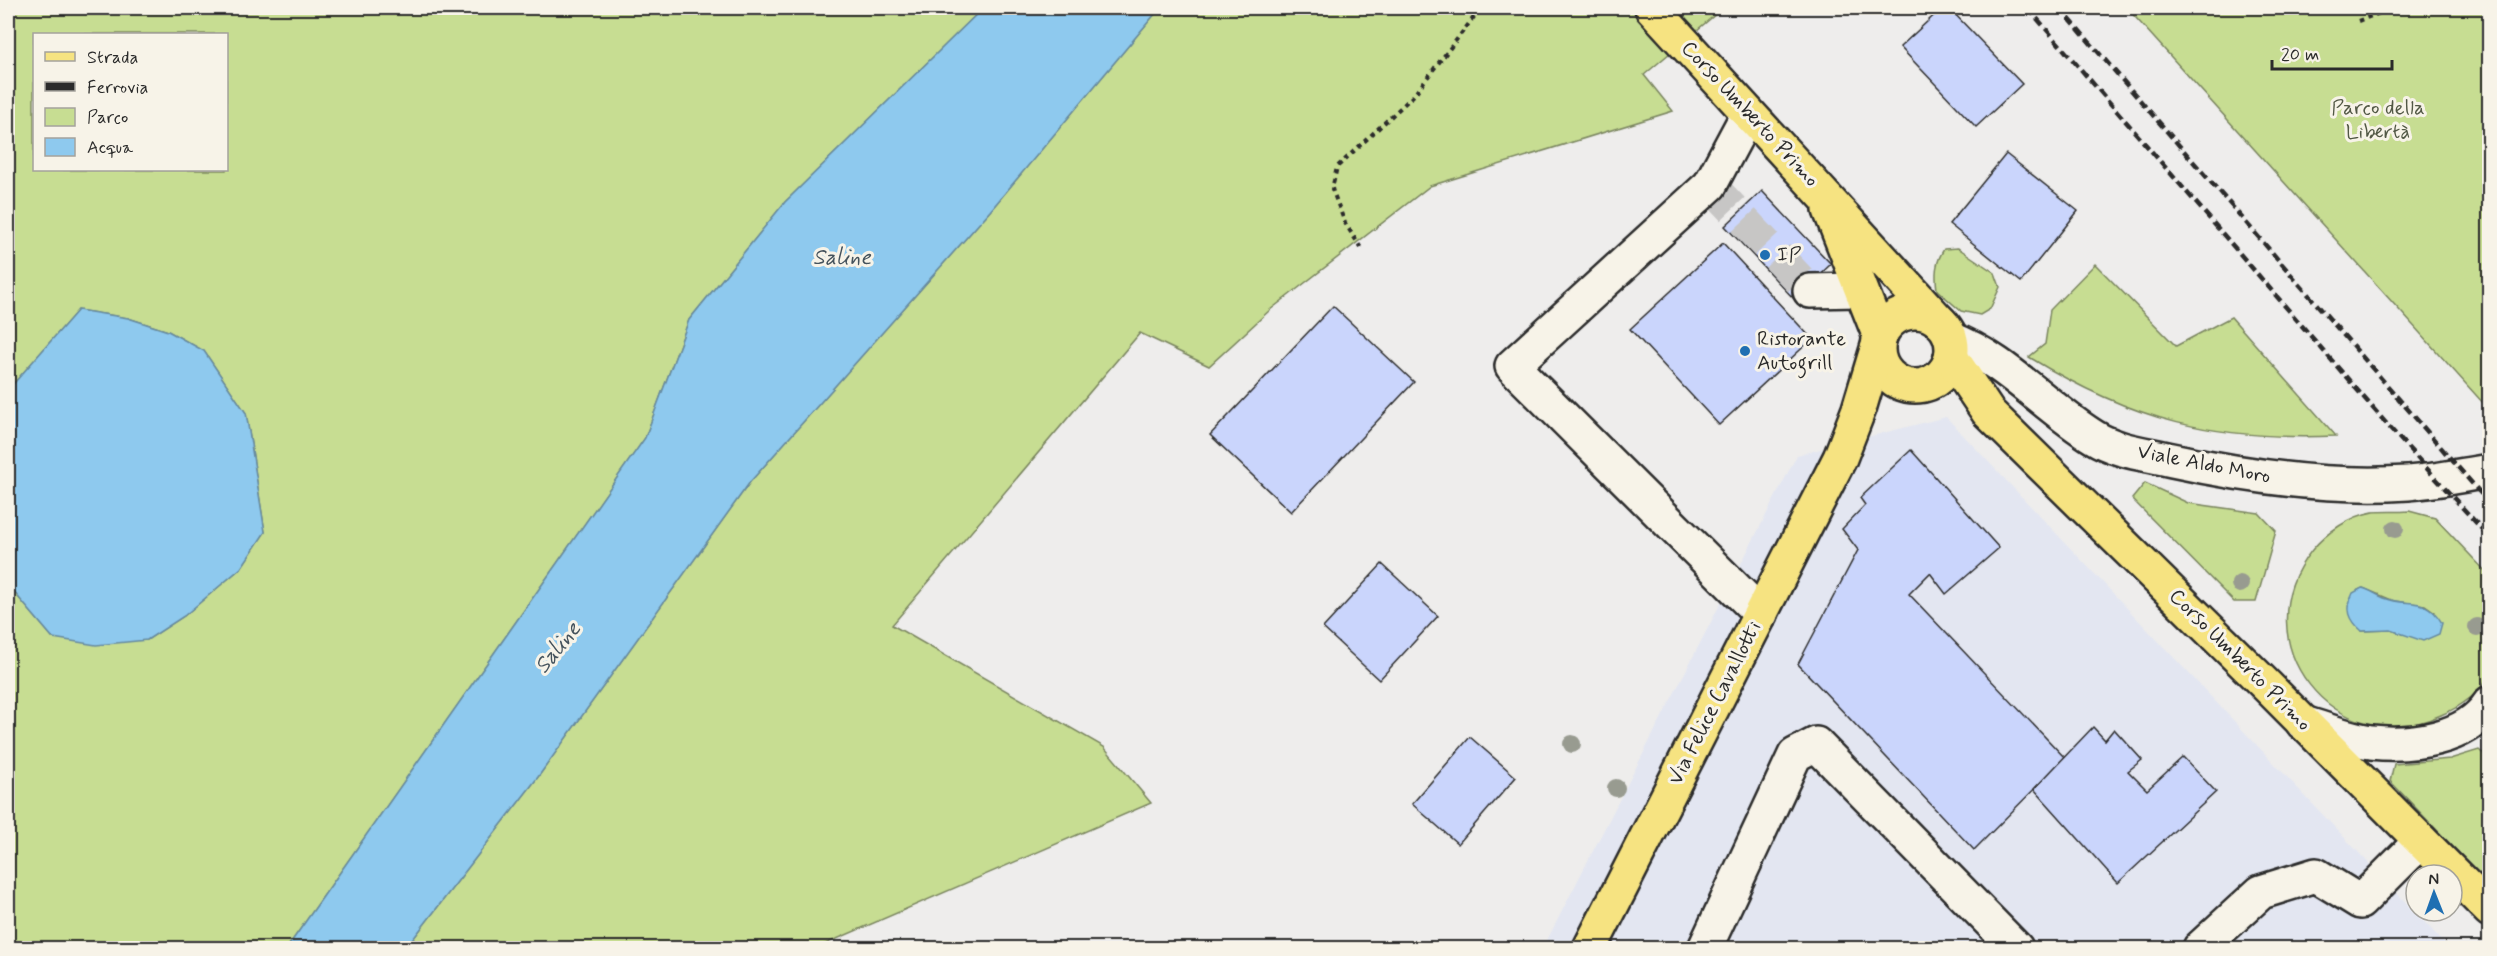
<svg xmlns="http://www.w3.org/2000/svg" width="2497" height="956" font-family="Mynerve,sans-serif">
<style>
.built{fill:#e3e6f1}
.green{fill:#c7dd92;stroke:#79845e;stroke-width:1.5;fill-rule:evenodd}
.water{fill:#8ec9ee;stroke:#668aa0;stroke-width:1.5}
.building{fill:#cad5fc;stroke:#2b2b2b;stroke-width:1.5}
.lines{fill:none;stroke-linecap:round;stroke-linejoin:round}
.minor-tunnel{stroke:#c7c6c5;stroke-width:33;stroke-dasharray:33 16;stroke-linecap:butt}
.minor-casing{stroke:#2b2b2b;stroke-width:38}
.major-casing{stroke:#2b2b2b;stroke-width:38}
.path{stroke:#2b2b2b;stroke-width:4;stroke-dasharray:4.5 4.5;stroke-linecap:butt}
.minor{stroke:#f7f3e8;stroke-width:33}
.major{stroke:#f6e381;stroke-width:33}
.rail{stroke:#2b2b2b;stroke-width:4.5;stroke-dasharray:9 4.5;stroke-linecap:butt}
.tree{fill:#989b90}
.poi-dot{fill:#1f6fb2;stroke:#f7f3e8;stroke-width:2}
.labels{text-anchor:middle;dominant-baseline:central;stroke-width:6;stroke-linejoin:round;paint-order:stroke}
.park-label{font-size:21px;fill:#525845;stroke:#f7f3e8}
.street-label{font-size:21px;fill:#2b2b2b;stroke:#f7f3e8}
.poi-label{font-size:21px;fill:#2b2b2b;stroke:#f7f3e8;text-anchor:start}
.water-label{font-size:22px;font-style:italic;fill:#44525c;stroke:#f7f3e8}
</style>
<rect width="100%" height="100%" fill="#eeedec"/>
<filter id="ink" filterUnits="userSpaceOnUse"><feTurbulence type="fractalNoise" baseFrequency=".0167" numOctaves="2"/><feDisplacementMap in="SourceGraphic" scale="12" xChannelSelector="R" yChannelSelector="G"/><feConvolveMatrix kernelMatrix="1 2 1 2 8 2 1 2 1" color-interpolation-filters="sRGB"/></filter>
<g filter="url(#ink)">
<!-- built -->
<path class="built" d="M 1946,417 L 2449,948 L 1543,948 L 1797,455 Z"/>
<!-- green -->
<g class="green">
<path d="M 8,8 L 983,8 L 785,202 L 689,320 L 645,438 L 287,948 L 8,948 L 8,585 L 53,638 L 147,640 L 184,616 L 241,568 L 265,532 L 246,413 L 204,351 L 168,331 L 128,318 L 78,310 L 8,390 ZM 34,34 L 226,34 L 226,170 L 34,170 Z"/>
<path d="M 1160,8 L 1723,8 L 1644,75 L 1673,111 L 1430,186 L 1270,310 L 1209,366 L 1140,333 L 892,625 L 1104,747 L 1151,803 L 816,948 L 406,948 L 538,777 L 750,482 L 990,211 Z"/>
<path d="M 2127,8 L 2489,8 L 2489,399 L 2484,404 Z"/>
<path d="M 1958,248 L 1995,273 L 2000,287 L 1990,309 L 1980,315 L 1961,311 L 1937,290 C 1935,274 1935,263 1944,249 Z"/>
<path d="M 2095,264 L 2176,346 L 2231,317 L 2336,436 C 2215,441 2133,421 2029,357 L 2045,344 L 2050,310 Z"/>
<path d="M 2145,483 L 2188,503 L 2259,513 L 2276,531 L 2256,602 L 2234,602 L 2132,499 Z"/>
<path d="M 2409,511 L 2435,518 L 2489,575 C 2489,601 2494,647 2489,670 C 2486,691 2458,708 2441,715 C 2335,764 2239,640 2312,550 C 2327,532 2350,516 2373,512 C 2385,511 2397,512 2409,511 ZM 2363,588 L 2394,601 L 2425,605 L 2435,612 L 2403,634 L 2391,630 L 2362,631 L 2358,590 Z"/>
<path d="M 2479,750 L 2490,760 L 2489,873 L 2480,875 L 2390,781 L 2394,764 L 2450,759 Z"/>
</g>
<!-- water -->
<g class="water">
<path d="M 983,8 L 1160,8 L 990,211 L 750,482 L 538,777 L 406,948 L 287,948 L 645,438 L 689,320 L 785,202 Z"/>
<path d="M 78,310 L 128,318 L 168,331 L 204,351 L 246,413 L 265,532 L 241,568 L 184,616 L 147,640 L 96,645 L 53,638 L 8,585 L 8,390 Z"/>
<path d="M 2362,588 C 2371,590 2376,595 2384,598 C 2409,608 2425,594 2442,623 L 2439,634 L 2423,641 L 2391,630 L 2362,631 C 2349,620 2345,609 2353,593 Z"/>
</g>
<!-- building -->
<g class="building">
<path d="M 1942,8 L 1949,8 L 2022,84 L 1976,127 L 1900,47 Z"/>
<path d="M 2006,154 L 2078,211 L 2021,282 L 1949,224 Z"/>
<path d="M 1762,191 L 1831,264 L 1794,299 L 1725,226 Z"/>
<path d="M 1723,243 L 1812,339 L 1719,425 L 1630,329 Z"/>
<path d="M 1333,306 L 1414,382 L 1291,512 L 1210,435 Z"/>
<path d="M 1911,450 L 1999,548 L 1946,594 L 1930,573 L 1909,594 L 2065,758 L 1974,850 L 1798,664 L 1858,550 L 1842,529 L 1865,505 L 1860,498 Z"/>
<path d="M 1382,564 L 1438,616 L 1379,680 L 1323,628 Z"/>
<path d="M 2093,727 L 2105,740 L 2114,729 L 2142,760 L 2128,771 L 2147,790 L 2183,757 L 2216,792 L 2118,883 L 2034,789 Z"/>
<path d="M 1470,737 L 1516,777 L 1458,844 L 1412,804 Z"/>
</g>
<g class="lines">
<!-- minor-tunnel -->
<path class="minor-tunnel" d="M 1710,185 L 1810,291"/>
<!-- minor casing -->
<g class="minor-casing">
<g id="minor">
<path d="M 1748,114 L 1710,185 L 1512,366 L 1761,614"/>
<path d="M 1810,291 L 1859,290"/>
<path d="M 1951,339 C 2005,359 2045,407 2094,437 C 2116,451 2147,454 2172,460 C 2250,477 2329,488 2408,483 C 2435,481 2463,475 2490,471"/>
<path d="M 2303,723 C 2325,729 2349,739 2371,742 C 2411,746 2466,740 2490,703"/>
<path d="M 1705,948 L 1795,755 L 1816,744 L 2016,948"/>
<path d="M 2200,948 L 2261,892 L 2316,875 L 2360,902 L 2421,841"/>
</g>
</g>
<!-- major casing -->
<g class="major-casing">
<g id="major">
<path d="M 1652,8 L 1940,322"/>
<path d="M 1830,210 L 1880,337"/>
<circle cx="1915" cy="349" r="37"/>
<path d="M 1951,357 L 1988,412 L 2268,687 L 2490,910"/>
<path d="M 1590,948 L 1840,458 L 1859,409 L 1877,349"/>
</g>
</g>
<!-- path -->
<g class="path">
<path d="M 2358,21 L 2394,8"/>
<path d="M 2486,204 L 2490,201"/>
<path d="M 1361,248 L 1345,223 L 1332,189 L 1337,167 L 1413,96 L 1481,8"/>
</g>
<!-- minor -->
<use href="#minor" class="minor"/>
<!-- major -->
<use href="#major" class="major"/>
<!-- rail -->
<g class="rail">
<path d="M 2028,8 L 2391,429 L 2490,538"/>
<path d="M 2060,8 L 2490,504"/>
</g>
</g>
<!-- trees -->
<g class="tree">
<circle cx="2395" cy="529" r="9"/>
<circle cx="2240" cy="584" r="9"/>
<circle cx="2477" cy="627" r="9"/>
<circle cx="1572" cy="744" r="9"/>
<circle cx="1616" cy="788" r="9"/>
</g>
</g>
<!-- markers -->
<g class="poi-dot">
<circle cx="1765" cy="255" r="6"/>
<circle cx="1745" cy="351" r="6"/>
</g>
<g class="labels">
<!-- park labels -->
<g class="park-label">
<text x="2378" y="108">Parco della<tspan x="2378" dy="24">Libertà</tspan></text>
</g>
<!-- street labels -->
<g class="street-label">
<text transform="translate(1750 114) rotate(47)">Corso Umberto Primo</text>
<text transform="translate(2204 464) rotate(11)">Viale Aldo Moro</text>
<text transform="translate(2240 660) rotate(45)">Corso Umberto Primo</text>
<text transform="translate(1715 703) rotate(-63)">Via Felice Cavallotti</text>
</g>
<!-- poi labels -->
<g class="poi-label">
<text x="1777" y="255">IP</text>
<text x="1757" y="339">Ristorante<tspan x="1757" dy="24">Autogrill</tspan></text>
</g>
<!-- water labels -->
<g class="water-label">
<text x="842" y="258">Saline</text>
<text transform="translate(558 648) rotate(-51)">Saline</text>
</g>
</g>
<!-- margin -->
<rect width="2497" height="956" fill="none" stroke="#f7f3e8" stroke-width="30"/>
<rect x="15" y="15" width="2467" height="926" fill="none" stroke="#2b2b2b" stroke-width="2" filter="url(#ink)"/>
<!-- legend -->
<rect x="33" y="33" width="195" height="138" fill="#f7f3e8" stroke="#a5a39c" stroke-width="1.5"/>
<rect x="45" y="52" width="30" height="9" fill="#f6e381" stroke="#a5a39c" stroke-width="1.5"/>
<text x="87" y="63" font-size="18" fill="#2b2b2b">Strada</text>
<rect x="45" y="82" width="30" height="9" fill="#2b2b2b" stroke="#a5a39c" stroke-width="1.5"/>
<text x="87" y="93" font-size="18" fill="#2b2b2b">Ferrovia</text>
<rect x="45" y="108" width="30" height="18" fill="#c7dd92" stroke="#a5a39c" stroke-width="1.5"/>
<text x="87" y="123" font-size="18" fill="#2b2b2b">Parco</text>
<rect x="45" y="138" width="30" height="18" fill="#8ec9ee" stroke="#a5a39c" stroke-width="1.5"/>
<text x="87" y="153" font-size="18" fill="#2b2b2b">Acqua</text>
<!-- north arrow -->
<g transform="translate(2434 893) rotate(359)"><circle r="28" fill="#f7f3e8" stroke="#a5a39c" stroke-width="1.5"/>
<path d="M0-4.5L10 22L0 15L-10 22Z" fill="#1f6fb2"/>
<text y="-9" font-size="16" font-weight="bold" text-anchor="middle" fill="#2b2b2b">N</text>
</g>
<!-- scale -->
<path d="M2272 60v9h120v-9" fill="none" stroke="#2b2b2b" stroke-width="3"/>
<text x="2281" y="60" font-size="18" fill="#2b2b2b" stroke="#f7f3e8" stroke-width="4.5" paint-order="stroke">20 m</text>
</svg>
